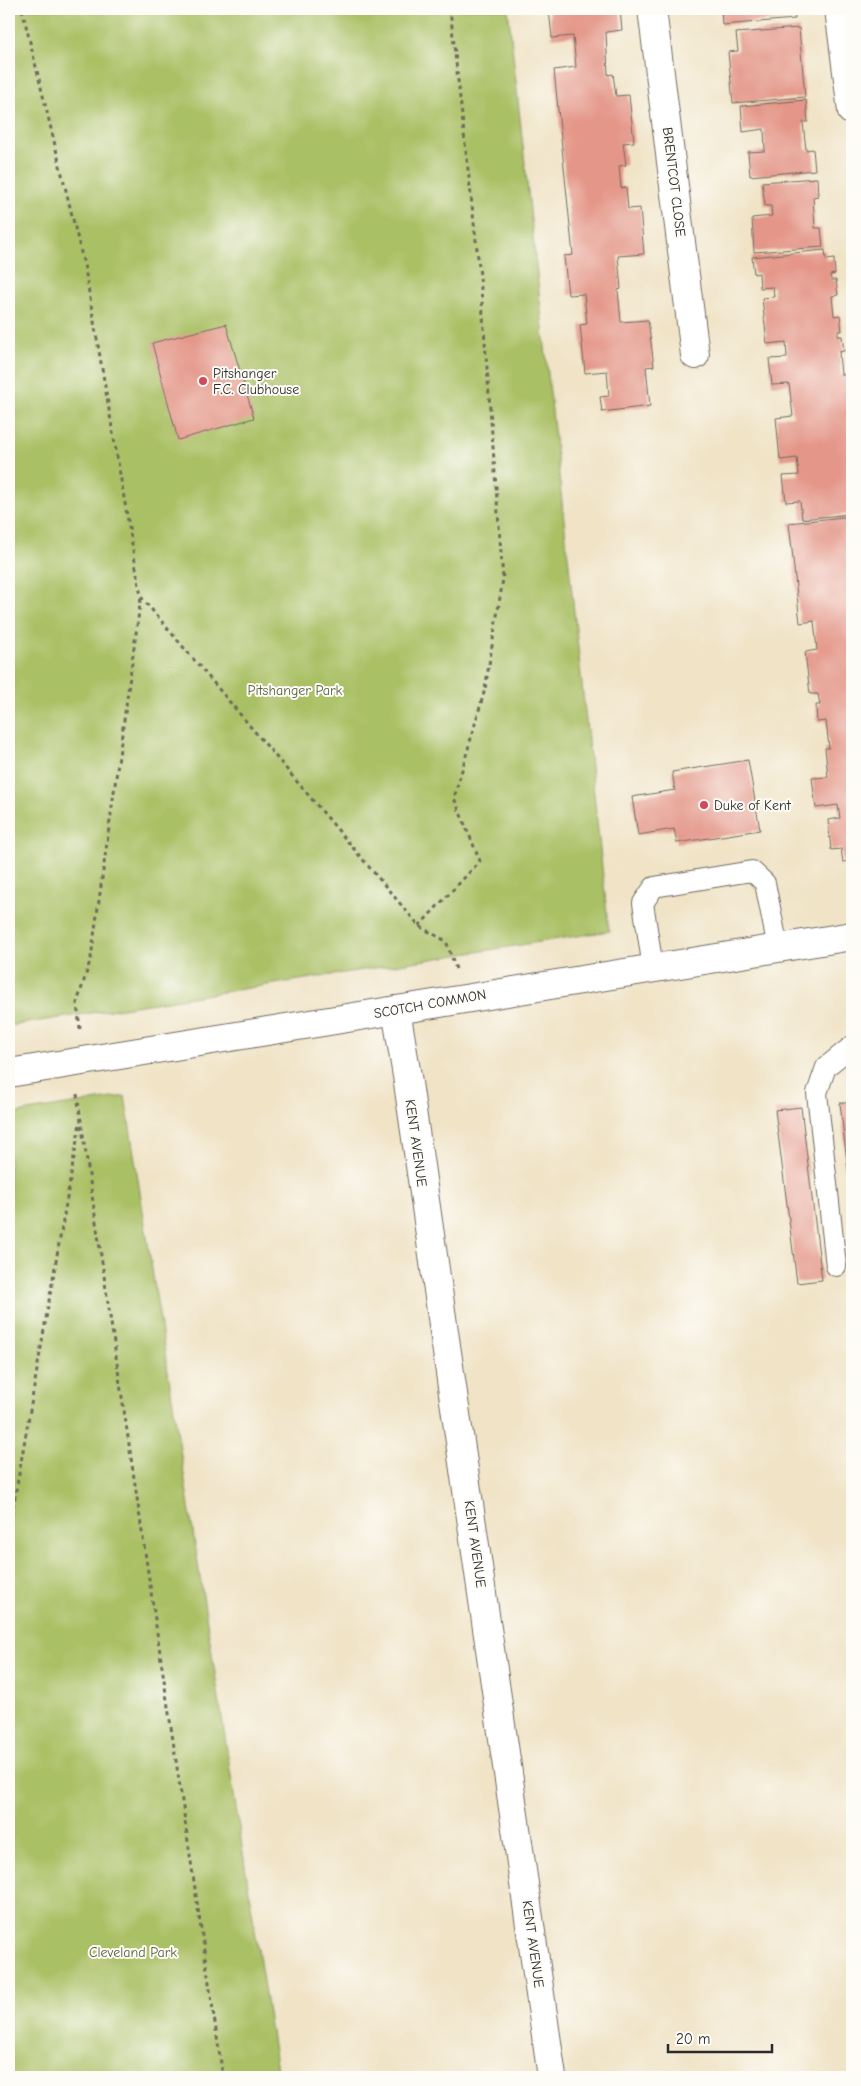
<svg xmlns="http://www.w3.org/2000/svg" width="861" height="2086" font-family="'Comic Neue',sans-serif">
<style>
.green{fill:#aac065;stroke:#6a7648}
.building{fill:#e49688}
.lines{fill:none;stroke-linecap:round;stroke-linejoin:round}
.lane-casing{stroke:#706b61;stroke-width:22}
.street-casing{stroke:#706b61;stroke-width:30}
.secondary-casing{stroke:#706b61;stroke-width:30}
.path{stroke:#706b61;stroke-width:3;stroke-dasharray:4 4;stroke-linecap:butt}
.lane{stroke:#fff;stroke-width:20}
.street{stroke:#fff;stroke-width:28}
.secondary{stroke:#fff;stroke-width:28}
.poi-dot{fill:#d1495b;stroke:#fdfcf7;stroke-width:2}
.labels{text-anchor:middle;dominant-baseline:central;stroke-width:4;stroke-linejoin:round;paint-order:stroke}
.street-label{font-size:14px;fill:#2b2b2b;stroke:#fdfcf7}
.poi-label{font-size:14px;fill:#2b2b2b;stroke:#fdfcf7;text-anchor:start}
.park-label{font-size:14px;fill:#575f3f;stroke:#fdfcf7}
</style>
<rect width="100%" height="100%" fill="#fdfcf7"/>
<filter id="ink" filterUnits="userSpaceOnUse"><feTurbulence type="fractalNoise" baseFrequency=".02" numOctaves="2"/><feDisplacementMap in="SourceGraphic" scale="10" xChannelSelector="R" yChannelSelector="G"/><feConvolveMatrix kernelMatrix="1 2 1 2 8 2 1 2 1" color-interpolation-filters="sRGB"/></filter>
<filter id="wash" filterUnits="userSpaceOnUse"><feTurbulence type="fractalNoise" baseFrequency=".0096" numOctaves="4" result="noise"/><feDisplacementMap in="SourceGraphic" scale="20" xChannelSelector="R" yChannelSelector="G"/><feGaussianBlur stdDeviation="1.12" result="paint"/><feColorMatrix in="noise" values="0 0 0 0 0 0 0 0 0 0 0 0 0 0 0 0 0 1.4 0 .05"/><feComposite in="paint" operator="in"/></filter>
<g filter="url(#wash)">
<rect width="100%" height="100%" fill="#f0e3c6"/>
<!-- green -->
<g class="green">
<path d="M 9,9 L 508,9 L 609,931 L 9,1026 Z"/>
<path d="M 125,1096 L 278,2077 L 9,2077 L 9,1116 L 27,1111 Z"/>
</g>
<g id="blocks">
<!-- building -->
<g class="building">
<path d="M 549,9 L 620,9 L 622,30 L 606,32 L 608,75 L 613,74 L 616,96 L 629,95 L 634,142 L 623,143 L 626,165 L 619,166 L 621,188 L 626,187 L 628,209 L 640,208 L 644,254 L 618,256 L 621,289 L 618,290 L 621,322 L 648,320 L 654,366 L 646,367 L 650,406 L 602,412 L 600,397 L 609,396 L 607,371 L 585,373 L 580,325 L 587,324 L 584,294 L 568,295 L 564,256 L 573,255 L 554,70 L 576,67 L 573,36 L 552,38 Z"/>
<path d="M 721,9 L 794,9 L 795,19 L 722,25 Z"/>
<path d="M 799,28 L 805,97 L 733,103 L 728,52 L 738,51 L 736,33 Z"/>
<path d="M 806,100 L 808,122 L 803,122 L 806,150 L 813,149 L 815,170 L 750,176 L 748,152 L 765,151 L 764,129 L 743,132 L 741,106 Z"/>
<path d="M 817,178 L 818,196 L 813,197 L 815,228 L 821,228 L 823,247 L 754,252 L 752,218 L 772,216 L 771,206 L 765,206 L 762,182 Z"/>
<path d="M 825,250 L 826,260 L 834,259 L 835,274 L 830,275 L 831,280 L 836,280 L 838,295 L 832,296 L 834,316 L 840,315 L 842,331 L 838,331 L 838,336 L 842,336 L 844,351 L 839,352 L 841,375 L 847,374 L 848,390 L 846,391 L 846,396 L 852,396 L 852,410 L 848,410 L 852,434 L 852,514 L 802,519 L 800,501 L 786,502 L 783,476 L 799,475 L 797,458 L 780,460 L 776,418 L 793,416 L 789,384 L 772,385 L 769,359 L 787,358 L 786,342 L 767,344 L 762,298 L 774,297 L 773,287 L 760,288 L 759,273 L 754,274 L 752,257 Z"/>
<path d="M 226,324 L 254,418 L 178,440 L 152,343 Z"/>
<path d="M 852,516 L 852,861 L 843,862 L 841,849 L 831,850 L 828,820 L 840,818 L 838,805 L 816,808 L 812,778 L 828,777 L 825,748 L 829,748 L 826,721 L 817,722 L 816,705 L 820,705 L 818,694 L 810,694 L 805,652 L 817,650 L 814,621 L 800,623 L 789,523 Z"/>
<path d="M 748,760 L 760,830 L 677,843 L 674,829 L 638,835 L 632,797 L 675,790 L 672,772 Z"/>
<path d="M 852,1102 L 852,1197 L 851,1197 L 840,1103 Z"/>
<path d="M 801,1107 L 822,1280 L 797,1283 L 775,1110 Z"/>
<path d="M 852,1309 L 852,1336 L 851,1336 L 847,1310 Z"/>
</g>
</g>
</g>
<g filter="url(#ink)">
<use href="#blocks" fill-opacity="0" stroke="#706b61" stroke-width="1"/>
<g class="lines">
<!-- lane casing -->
<g class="lane-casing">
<g id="lane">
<path d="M 653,968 L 643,903 L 654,887 L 752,871 L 765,883 L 778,948"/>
<path d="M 836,1266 L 817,1093 L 826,1067 L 852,1046"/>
</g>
</g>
<!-- street casing -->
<g class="street-casing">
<g id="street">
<path d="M 652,9 L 695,355"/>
<path d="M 839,9 L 852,111"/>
<path d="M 396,1010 L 407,1076 L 552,2077"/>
</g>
</g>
<!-- secondary casing -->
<g class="secondary-casing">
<path id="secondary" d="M 9,1073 L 852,936"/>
</g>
<!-- path -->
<g class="path">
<path d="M 22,9 L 85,269 L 141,597 L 419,926 L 446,941 L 456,969"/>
<path d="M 419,926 L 480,861 L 454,798 L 485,689 L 503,579 L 480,276 L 450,9"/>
<path d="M 80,1029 L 77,1003 L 91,958 L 141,597"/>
<path d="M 77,1094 L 223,2077"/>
<path d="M 9,1531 L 80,1123"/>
</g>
<!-- lane -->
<use href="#lane" class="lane"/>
<!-- street -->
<use href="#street" class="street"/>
<!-- secondary -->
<use href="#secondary" class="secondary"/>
</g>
</g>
<!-- markers -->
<g class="poi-dot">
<circle cx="203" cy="381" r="5"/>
<circle cx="704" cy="805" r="5"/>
</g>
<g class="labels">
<!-- street labels -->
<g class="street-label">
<text transform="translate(674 182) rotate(83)">BRENTCOT CLOSE</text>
<text transform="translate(430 1004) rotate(-10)">SCOTCH COMMON</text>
<text transform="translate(416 1143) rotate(82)">KENT AVENUE</text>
<text transform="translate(475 1544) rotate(82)">KENT AVENUE</text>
<text transform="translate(533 1944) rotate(82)">KENT AVENUE</text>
</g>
<!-- poi labels -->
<g class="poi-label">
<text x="213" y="373">Pitshanger<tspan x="213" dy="16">F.C. Clubhouse</tspan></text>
<text x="714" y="805">Duke of Kent</text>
</g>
<!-- park labels -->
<g class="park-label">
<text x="295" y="690">Pitshanger Park</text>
<text x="133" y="1952">Cleveland Park</text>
</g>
</g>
<!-- margin -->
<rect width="861" height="2086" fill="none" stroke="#fdfcf7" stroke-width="30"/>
<!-- scale -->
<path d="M668 2044v8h104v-8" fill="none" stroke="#2b2b2b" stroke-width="2.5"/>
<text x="676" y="2044" font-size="15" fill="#2b2b2b" stroke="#fdfcf7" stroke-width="4" paint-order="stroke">20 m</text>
</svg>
